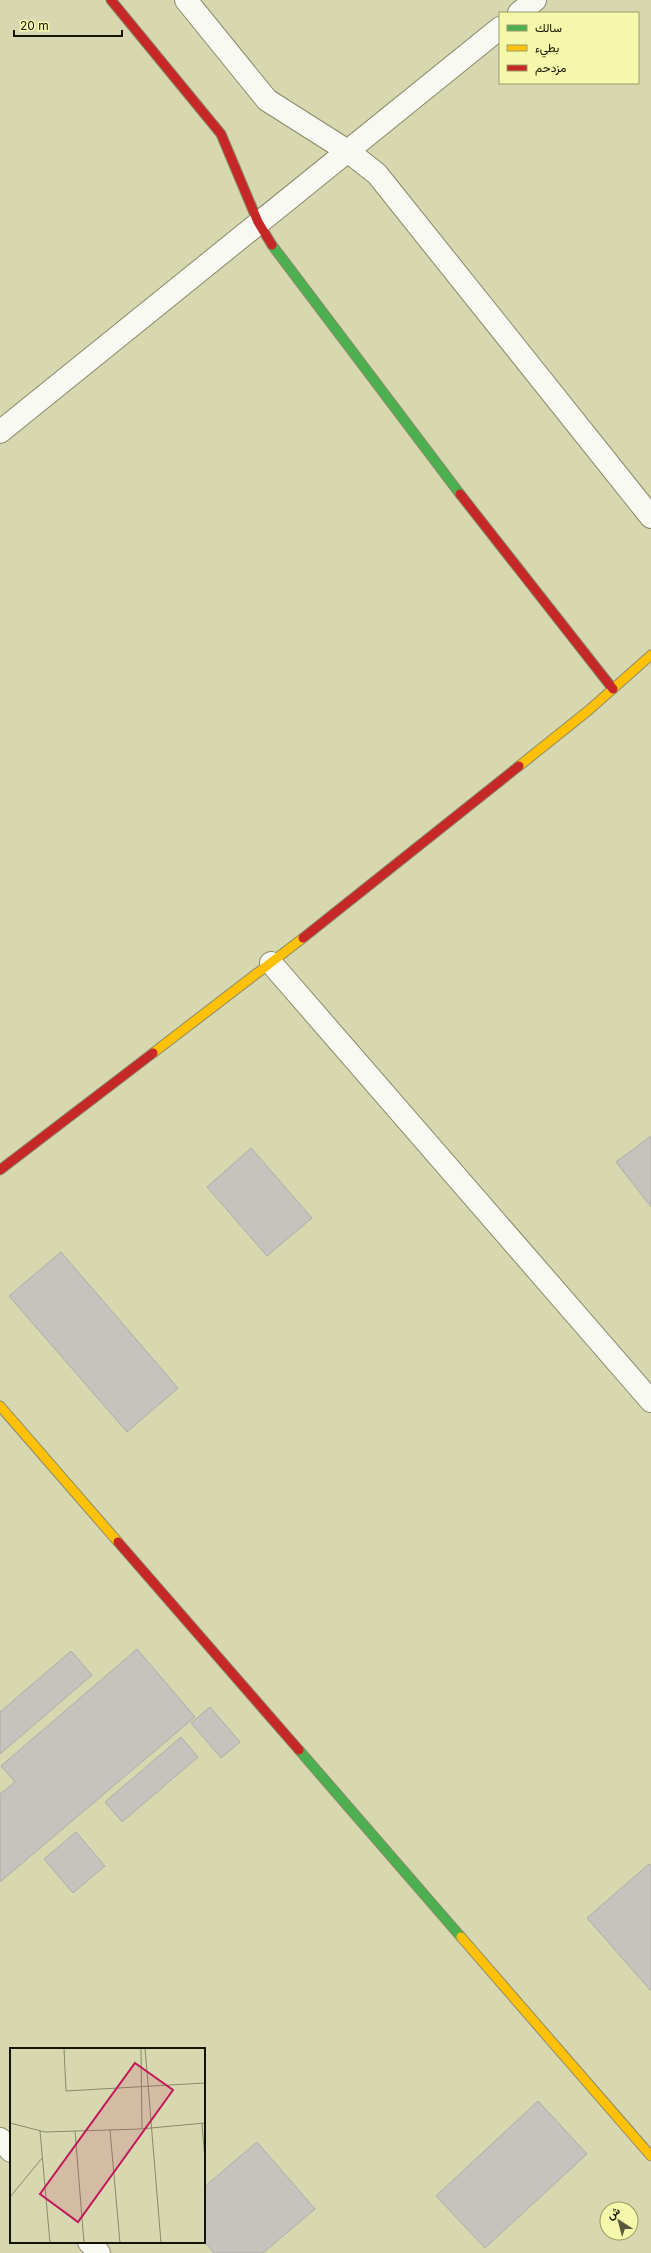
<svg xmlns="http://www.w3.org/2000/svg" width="651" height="2253" font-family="Inter,Vazirmatn,sans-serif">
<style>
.building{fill:#c4c3bd;stroke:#aeada7}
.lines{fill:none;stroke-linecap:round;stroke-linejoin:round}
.street-casing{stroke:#8a8a69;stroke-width:24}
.fast-casing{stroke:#8a8a69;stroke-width:11}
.slow-casing{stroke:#8a8a69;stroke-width:11}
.jam-casing{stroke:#8a8a69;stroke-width:11}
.street{stroke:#f9f9f3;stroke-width:22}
.fast{stroke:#4caf50;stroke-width:9}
.slow{stroke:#ffc107;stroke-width:9}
.jam{stroke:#c62828;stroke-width:9}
.inset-road{fill:none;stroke:#898a6a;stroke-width:1}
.view{fill:#c2185b;fill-opacity:0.15;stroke:#c2185b;stroke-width:2}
.inset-edge{fill:none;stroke:#141400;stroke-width:2}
</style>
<rect width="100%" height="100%" fill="#d7d8b0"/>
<!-- building -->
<g class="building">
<path d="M 651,1136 L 651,1207 L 616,1162 Z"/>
<path d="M 251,1148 L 312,1218 L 267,1256 L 207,1187 Z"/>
<path d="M 61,1252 L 178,1388 L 127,1432 L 9,1296 Z"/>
<path d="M 137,1649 L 195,1717 L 0,1882 L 0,1794 L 15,1782 L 1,1766 Z"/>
<path d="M 71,1651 L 92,1675 L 0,1754 L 0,1712 Z"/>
<path d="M 210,1707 L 240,1742 L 221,1758 L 191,1723 Z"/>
<path d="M 181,1737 L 198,1757 L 122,1822 L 105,1802 Z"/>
<path d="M 76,1832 L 105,1866 L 73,1893 L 44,1859 Z"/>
<path d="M 649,1864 L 651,1866 L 651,1991 L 587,1918 Z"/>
<path d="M 538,2101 L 587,2154 L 485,2248 L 436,2196 Z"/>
<path d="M 257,2142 L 315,2209 L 263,2253 L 214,2253 L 204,2241 L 204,2187 Z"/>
</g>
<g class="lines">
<!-- street casing -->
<g class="street-casing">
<g id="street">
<path d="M 186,0 L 267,100 L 349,152 L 377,174 L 651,517"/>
<path d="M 519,13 L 535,0"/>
<path d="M 0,432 L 500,28"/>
<path d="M 271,963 L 651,1401"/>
<path d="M 0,2139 L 11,2151"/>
<path d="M 89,2242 L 99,2253"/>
</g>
</g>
<!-- fast casing -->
<g class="fast-casing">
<g id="fast">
<path d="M 272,245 L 460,494"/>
<path d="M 299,1750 L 461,1937"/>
</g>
</g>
<!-- slow casing -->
<g class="slow-casing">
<g id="slow">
<path d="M 519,766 L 589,710 L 651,655"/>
<path d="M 153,1053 L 303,938"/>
<path d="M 0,1406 L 118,1542"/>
<path d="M 461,1937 L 651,2156"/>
</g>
</g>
<!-- jam casing -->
<g class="jam-casing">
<g id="jam">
<path d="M 111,0 L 221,134 L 258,222 L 272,245"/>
<path d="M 460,494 L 613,689"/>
<path d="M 303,938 L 519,766"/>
<path d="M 0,1170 L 153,1053"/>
<path d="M 118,1542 L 299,1750"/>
</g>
</g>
<!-- street -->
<use href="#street" class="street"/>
<!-- fast -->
<use href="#fast" class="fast"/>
<!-- slow -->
<use href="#slow" class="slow"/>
<!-- jam -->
<use href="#jam" class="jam"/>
</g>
<!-- overview -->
<g transform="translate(10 2048)">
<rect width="195" height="195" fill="#d7d8b0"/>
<path class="inset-road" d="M 54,0 L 56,43 L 195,35M 131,0 L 132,81M 135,0 L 151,195M 0,75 L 35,84 L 130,81 L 195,75M 192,75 L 195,113M 100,82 L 110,195M 30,83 L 40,195M 65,83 L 74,195M 0,149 L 32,110"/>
<path class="view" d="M 125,15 L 163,42 L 68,174 L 30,146 Z"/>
<rect width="195" height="195" class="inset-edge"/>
</g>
<!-- legend -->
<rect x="499" y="12" width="140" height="72" fill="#f5f7ab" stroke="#9b9c67"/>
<rect x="507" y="25" width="20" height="6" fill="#4caf50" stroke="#9b9c67"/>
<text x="535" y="32" font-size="12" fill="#141400">سالك</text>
<rect x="507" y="45" width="20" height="6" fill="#ffc107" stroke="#9b9c67"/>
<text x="535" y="52" font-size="12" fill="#141400">بطيء</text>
<rect x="507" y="65" width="20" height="6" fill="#c62828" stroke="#9b9c67"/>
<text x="535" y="72" font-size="12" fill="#141400">مزدحم</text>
<!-- north arrow -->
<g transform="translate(619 2221) rotate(324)"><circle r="19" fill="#f5f7ab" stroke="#9b9c67"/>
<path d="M0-3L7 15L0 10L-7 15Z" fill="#58593e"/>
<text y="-6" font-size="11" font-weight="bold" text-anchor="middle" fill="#141400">ش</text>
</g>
<!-- scale -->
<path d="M14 30v6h108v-6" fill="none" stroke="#141400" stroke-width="2"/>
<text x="20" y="30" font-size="12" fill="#141400" stroke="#f5f7ab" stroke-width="3" paint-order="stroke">20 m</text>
</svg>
